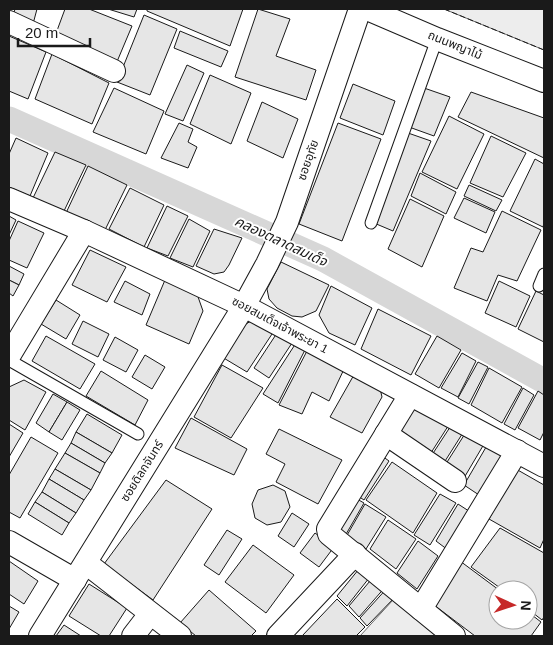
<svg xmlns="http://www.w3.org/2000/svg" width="553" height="645" font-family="Helvetica,'Noto Sans Thai',sans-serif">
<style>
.built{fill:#ededed;stroke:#6a6a6a}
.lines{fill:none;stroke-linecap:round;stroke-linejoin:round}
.canal{stroke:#d7d7d7;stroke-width:25}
.building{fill:#e6e6e6;stroke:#1a1a1a}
.lane-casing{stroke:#1a1a1a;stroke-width:13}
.street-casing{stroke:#1a1a1a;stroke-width:24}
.lane{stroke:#fff;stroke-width:11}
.street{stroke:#fff;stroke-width:22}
.fence{stroke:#1a1a1a;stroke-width:1;stroke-dasharray:6 2.5;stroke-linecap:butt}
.labels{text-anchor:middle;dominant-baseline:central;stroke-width:4;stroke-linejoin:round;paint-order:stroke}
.street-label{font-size:12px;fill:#1a1a1a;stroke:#fff}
.water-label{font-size:14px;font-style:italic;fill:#1a1a1a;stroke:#fff}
</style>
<rect width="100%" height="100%" fill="#fff"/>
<!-- built -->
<g class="built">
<path d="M 444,9 L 544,9 L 544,50 Z"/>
<path d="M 393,600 L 436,636 L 360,636 Z"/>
</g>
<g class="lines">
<!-- canal -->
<path class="canal" d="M 9,119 L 323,259 L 544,381"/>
</g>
<!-- building -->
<g class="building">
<path d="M 15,9 L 37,9 L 33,24 L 13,16 Z"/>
<path d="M 65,9 L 89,9 L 132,26 L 116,64 L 55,36 Z"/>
<path d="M 108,9 L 137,9 L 134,17 Z"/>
<path d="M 147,9 L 243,9 L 230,46 L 147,11 Z"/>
<path d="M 258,9 L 290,19 L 276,56 L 316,70 L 306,100 L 235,77 Z"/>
<path d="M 144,15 L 177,29 L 150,95 L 117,82 Z"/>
<path d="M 180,31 L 228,51 L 221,67 L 174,48 Z"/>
<path d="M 9,36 L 46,52 L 28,99 L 9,91 Z"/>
<path d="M 52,54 L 109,83 L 92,124 L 35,99 Z"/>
<path d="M 187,65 L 204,73 L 183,121 L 165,114 Z"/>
<path d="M 210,75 L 251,93 L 231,144 L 190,124 Z"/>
<path d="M 353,84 L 395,101 L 383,135 L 340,118 Z"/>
<path d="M 114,88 L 164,111 L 146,154 L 93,132 Z"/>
<path d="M 424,88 L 450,97 L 434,136 L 409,127 Z"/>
<path d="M 471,92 L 544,118 L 544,158 L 458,117 Z"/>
<path d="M 262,102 L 298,119 L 283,158 L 247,141 Z"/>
<path d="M 449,116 L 484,134 L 457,189 L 422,172 Z"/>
<path d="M 179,123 L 193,129 L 188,142 L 197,147 L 188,168 L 161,158 Z"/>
<path d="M 338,123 L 381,139 L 342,241 L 299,224 Z"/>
<path d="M 408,133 L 431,141 L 393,231 L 374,223 Z"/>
<path d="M 491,136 L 526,153 L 503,197 L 470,183 Z"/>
<path d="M 16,138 L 48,153 L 30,196 L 9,187 L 9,154 Z"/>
<path d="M 55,152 L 86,165 L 64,211 L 33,198 Z"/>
<path d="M 535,159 L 544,164 L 544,223 L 543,227 L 510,211 Z"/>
<path d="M 88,166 L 127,185 L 104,232 L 66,213 Z"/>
<path d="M 420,173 L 456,192 L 446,214 L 411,196 Z"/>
<path d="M 469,185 L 502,200 L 496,211 L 464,196 Z"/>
<path d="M 130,188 L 164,205 L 144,247 L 109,229 Z"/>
<path d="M 464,198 L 495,212 L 486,233 L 454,218 Z"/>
<path d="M 410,199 L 444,216 L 422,267 L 388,249 Z"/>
<path d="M 167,206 L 188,216 L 168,256 L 147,248 Z"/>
<path d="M 502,211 L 541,230 L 517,281 L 498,275 L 487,301 L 454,288 L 471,248 L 483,252 Z"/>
<path d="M 9,216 L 16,220 L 9,235 Z"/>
<path d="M 189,219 L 210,231 L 193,267 L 170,258 Z"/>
<path d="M 18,221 L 44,233 L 27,268 L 9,260 L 9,241 Z"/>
<path d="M 214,229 L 242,238 L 229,265 L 224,272 L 214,274 L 196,266 Z"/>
<path d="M 90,250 L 126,267 L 107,302 L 72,285 Z"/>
<path d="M 281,262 L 329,285 L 316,311 L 302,317 L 292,316 L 277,308 L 269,299 L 267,289 Z"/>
<path d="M 9,266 L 24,274 L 19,285 L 9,280 Z"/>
<path d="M 9,280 L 19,285 L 13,296 L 9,293 Z"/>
<path d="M 165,280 L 197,294 L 203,311 L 189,344 L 146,325 Z"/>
<path d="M 125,281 L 150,294 L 142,315 L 114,302 Z"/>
<path d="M 499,281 L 530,296 L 516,327 L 485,313 Z"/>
<path d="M 331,286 L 372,308 L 355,345 L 329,333 L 319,315 Z"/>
<path d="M 536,291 L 544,295 L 544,342 L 518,329 Z"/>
<path d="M 56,300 L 80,315 L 66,339 L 41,324 Z"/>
<path d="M 378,309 L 431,336 L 411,375 L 361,349 Z"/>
<path d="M 83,321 L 109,334 L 98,357 L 72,344 Z"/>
<path d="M 251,321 L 274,331 L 247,372 L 222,357 L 241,327 Z"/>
<path d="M 277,333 L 292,343 L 269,378 L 254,368 Z"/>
<path d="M 46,336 L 95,364 L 80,389 L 32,361 Z"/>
<path d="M 437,336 L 461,350 L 439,388 L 415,374 Z"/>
<path d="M 115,337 L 138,350 L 126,372 L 103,360 Z"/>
<path d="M 296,343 L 306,348 L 278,403 L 263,394 Z"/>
<path d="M 308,349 L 345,367 L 329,401 L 312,392 L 302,414 L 279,405 Z"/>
<path d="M 462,353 L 476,361 L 458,397 L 441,388 Z"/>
<path d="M 145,355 L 165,367 L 152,389 L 132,377 Z"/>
<path d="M 478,362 L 488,367 L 469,404 L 458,398 Z"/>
<path d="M 222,365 L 263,388 L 231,438 L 194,417 Z"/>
<path d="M 489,368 L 522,387 L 502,423 L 471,405 Z"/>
<path d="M 101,371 L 148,400 L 135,425 L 86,396 Z"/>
<path d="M 355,373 L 379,384 L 382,397 L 362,433 L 330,417 Z"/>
<path d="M 24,380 L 46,392 L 25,430 L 9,420 L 9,387 Z"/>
<path d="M 523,388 L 534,395 L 515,430 L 504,424 Z"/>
<path d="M 538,391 L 544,395 L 544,432 L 540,440 L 518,428 Z"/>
<path d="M 53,394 L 67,402 L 49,432 L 36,423 Z"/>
<path d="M 414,400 L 452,420 L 427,459 L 391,434 Z"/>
<path d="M 67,402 L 80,410 L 62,440 L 49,432 Z"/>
<path d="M 87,414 L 122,435 L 112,453 L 76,432 Z"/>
<path d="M 191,418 L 247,449 L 234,475 L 175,448 Z"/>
<path d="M 454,421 L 466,428 L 440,469 L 428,461 Z"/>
<path d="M 9,424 L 23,433 L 9,457 Z"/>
<path d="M 279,429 L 342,460 L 318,504 L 276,482 L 285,464 L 266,454 Z"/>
<path d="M 468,429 L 487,439 L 461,483 L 442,470 Z"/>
<path d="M 76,432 L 112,453 L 105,463 L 71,443 Z"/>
<path d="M 31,437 L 58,453 L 20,518 L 9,512 L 9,475 Z"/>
<path d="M 489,442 L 505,452 L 479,495 L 464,485 Z"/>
<path d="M 71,443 L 105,463 L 100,473 L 65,453 Z"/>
<path d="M 65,453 L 100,473 L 91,490 L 55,469 Z"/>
<path d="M 378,453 L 389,461 L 364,500 L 352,492 Z"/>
<path d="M 392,462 L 437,493 L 413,533 L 366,500 Z"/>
<path d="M 55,469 L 91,490 L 84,500 L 49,479 Z"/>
<path d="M 516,469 L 544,485 L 544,539 L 540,548 L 489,519 Z"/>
<path d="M 49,479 L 84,500 L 76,513 L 42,492 Z"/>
<path d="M 166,480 L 212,509 L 153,600 L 104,564 Z"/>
<path d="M 273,485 L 285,491 L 290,507 L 281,522 L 267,525 L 255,518 L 252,504 L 258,490 Z"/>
<path d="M 42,492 L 76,513 L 69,523 L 35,502 Z"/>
<path d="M 440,494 L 456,503 L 430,545 L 414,535 Z"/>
<path d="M 350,495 L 364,503 L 345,536 L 334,523 Z"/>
<path d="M 35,502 L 69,523 L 62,535 L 28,514 Z"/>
<path d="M 365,504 L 386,517 L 366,549 L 346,537 Z"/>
<path d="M 458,504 L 475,515 L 452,553 L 436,541 Z"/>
<path d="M 292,513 L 309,524 L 294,547 L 278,536 Z"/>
<path d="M 388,520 L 416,539 L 396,569 L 370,549 Z"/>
<path d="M 500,528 L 544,553 L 544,617 L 542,620 L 528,609 L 528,590 L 503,590 L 471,567 Z"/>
<path d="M 227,530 L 242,539 L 219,575 L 204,565 Z"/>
<path d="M 315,533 L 334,547 L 319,567 L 300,553 Z"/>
<path d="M 418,541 L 438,556 L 417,589 L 397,573 Z"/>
<path d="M 253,545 L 294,575 L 266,613 L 225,582 Z"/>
<path d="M 9,561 L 38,581 L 24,604 L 9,594 Z"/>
<path d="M 460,561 L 499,590 L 498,620 L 528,620 L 528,612 L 541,622 L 531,636 L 475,636 L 434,605 Z"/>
<path d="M 363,564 L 373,573 L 347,606 L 337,596 Z"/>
<path d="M 375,575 L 387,585 L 359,617 L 349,606 Z"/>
<path d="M 89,584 L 127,608 L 109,636 L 101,636 L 69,616 Z"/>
<path d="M 389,586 L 398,594 L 367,626 L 360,618 Z"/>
<path d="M 209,590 L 256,631 L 251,636 L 196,636 L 180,623 Z"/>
<path d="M 337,599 L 365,627 L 356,636 L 302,636 Z"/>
<path d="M 9,606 L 19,612 L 9,629 Z"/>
<path d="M 64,625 L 81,636 L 56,636 Z"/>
</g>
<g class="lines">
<!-- lane casing -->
<g class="lane-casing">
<g id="lane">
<path d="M 371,223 L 437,39"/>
<path d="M 539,286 L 544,274"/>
<path d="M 9,360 L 138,434"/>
</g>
</g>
<!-- street casing -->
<g class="street-casing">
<g id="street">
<path d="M 367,9 L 437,39 L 544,81"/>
<path d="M 9,22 L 114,71"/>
<path d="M 9,199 L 84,231 L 244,306 L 544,466"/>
<path d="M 9,356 L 84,231"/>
<path d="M 410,395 L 328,529 L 329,534 L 454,636"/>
<path d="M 386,434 L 455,481"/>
<path d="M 9,542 L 75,580"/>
<path d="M 86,563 L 180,636"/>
<path d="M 421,609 L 517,451"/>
<path d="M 40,636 L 244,306 L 267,264 L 287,222 L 360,9"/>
<path d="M 133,636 L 150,614"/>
<path d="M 278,636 L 355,554"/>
</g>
</g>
<!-- lane -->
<use href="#lane" class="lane"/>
<!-- street -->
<use href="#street" class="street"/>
<!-- fence -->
<path class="fence" d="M 444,9 L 544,50"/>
</g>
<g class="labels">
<!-- street labels -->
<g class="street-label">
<text transform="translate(455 45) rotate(22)">ถนนพญาไม้</text>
<text transform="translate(308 160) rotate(-71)">ซอยอุทัย</text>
<text transform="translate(280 325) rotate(28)">ซอยสมเด็จเจ้าพระยา 1</text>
<text transform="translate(142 471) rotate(-58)">ซอยดิลกจันทร์</text>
</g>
<!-- water labels -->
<g class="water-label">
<text transform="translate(281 241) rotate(25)">คลองตลาดสมเด็จ</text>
</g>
</g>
<!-- border -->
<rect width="553" height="645" fill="none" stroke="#1a1a1a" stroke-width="20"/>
<!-- north arrow -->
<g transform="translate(513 605) rotate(93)"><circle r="24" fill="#ffffff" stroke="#a3a3a3"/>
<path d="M0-4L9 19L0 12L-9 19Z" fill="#c62828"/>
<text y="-8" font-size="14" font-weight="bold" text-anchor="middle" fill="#1a1a1a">N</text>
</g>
<!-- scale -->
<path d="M18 38v8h72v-8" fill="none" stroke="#1a1a1a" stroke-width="2.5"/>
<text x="25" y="38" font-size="15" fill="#1a1a1a" stroke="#ffffff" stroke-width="4" paint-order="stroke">20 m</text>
</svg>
